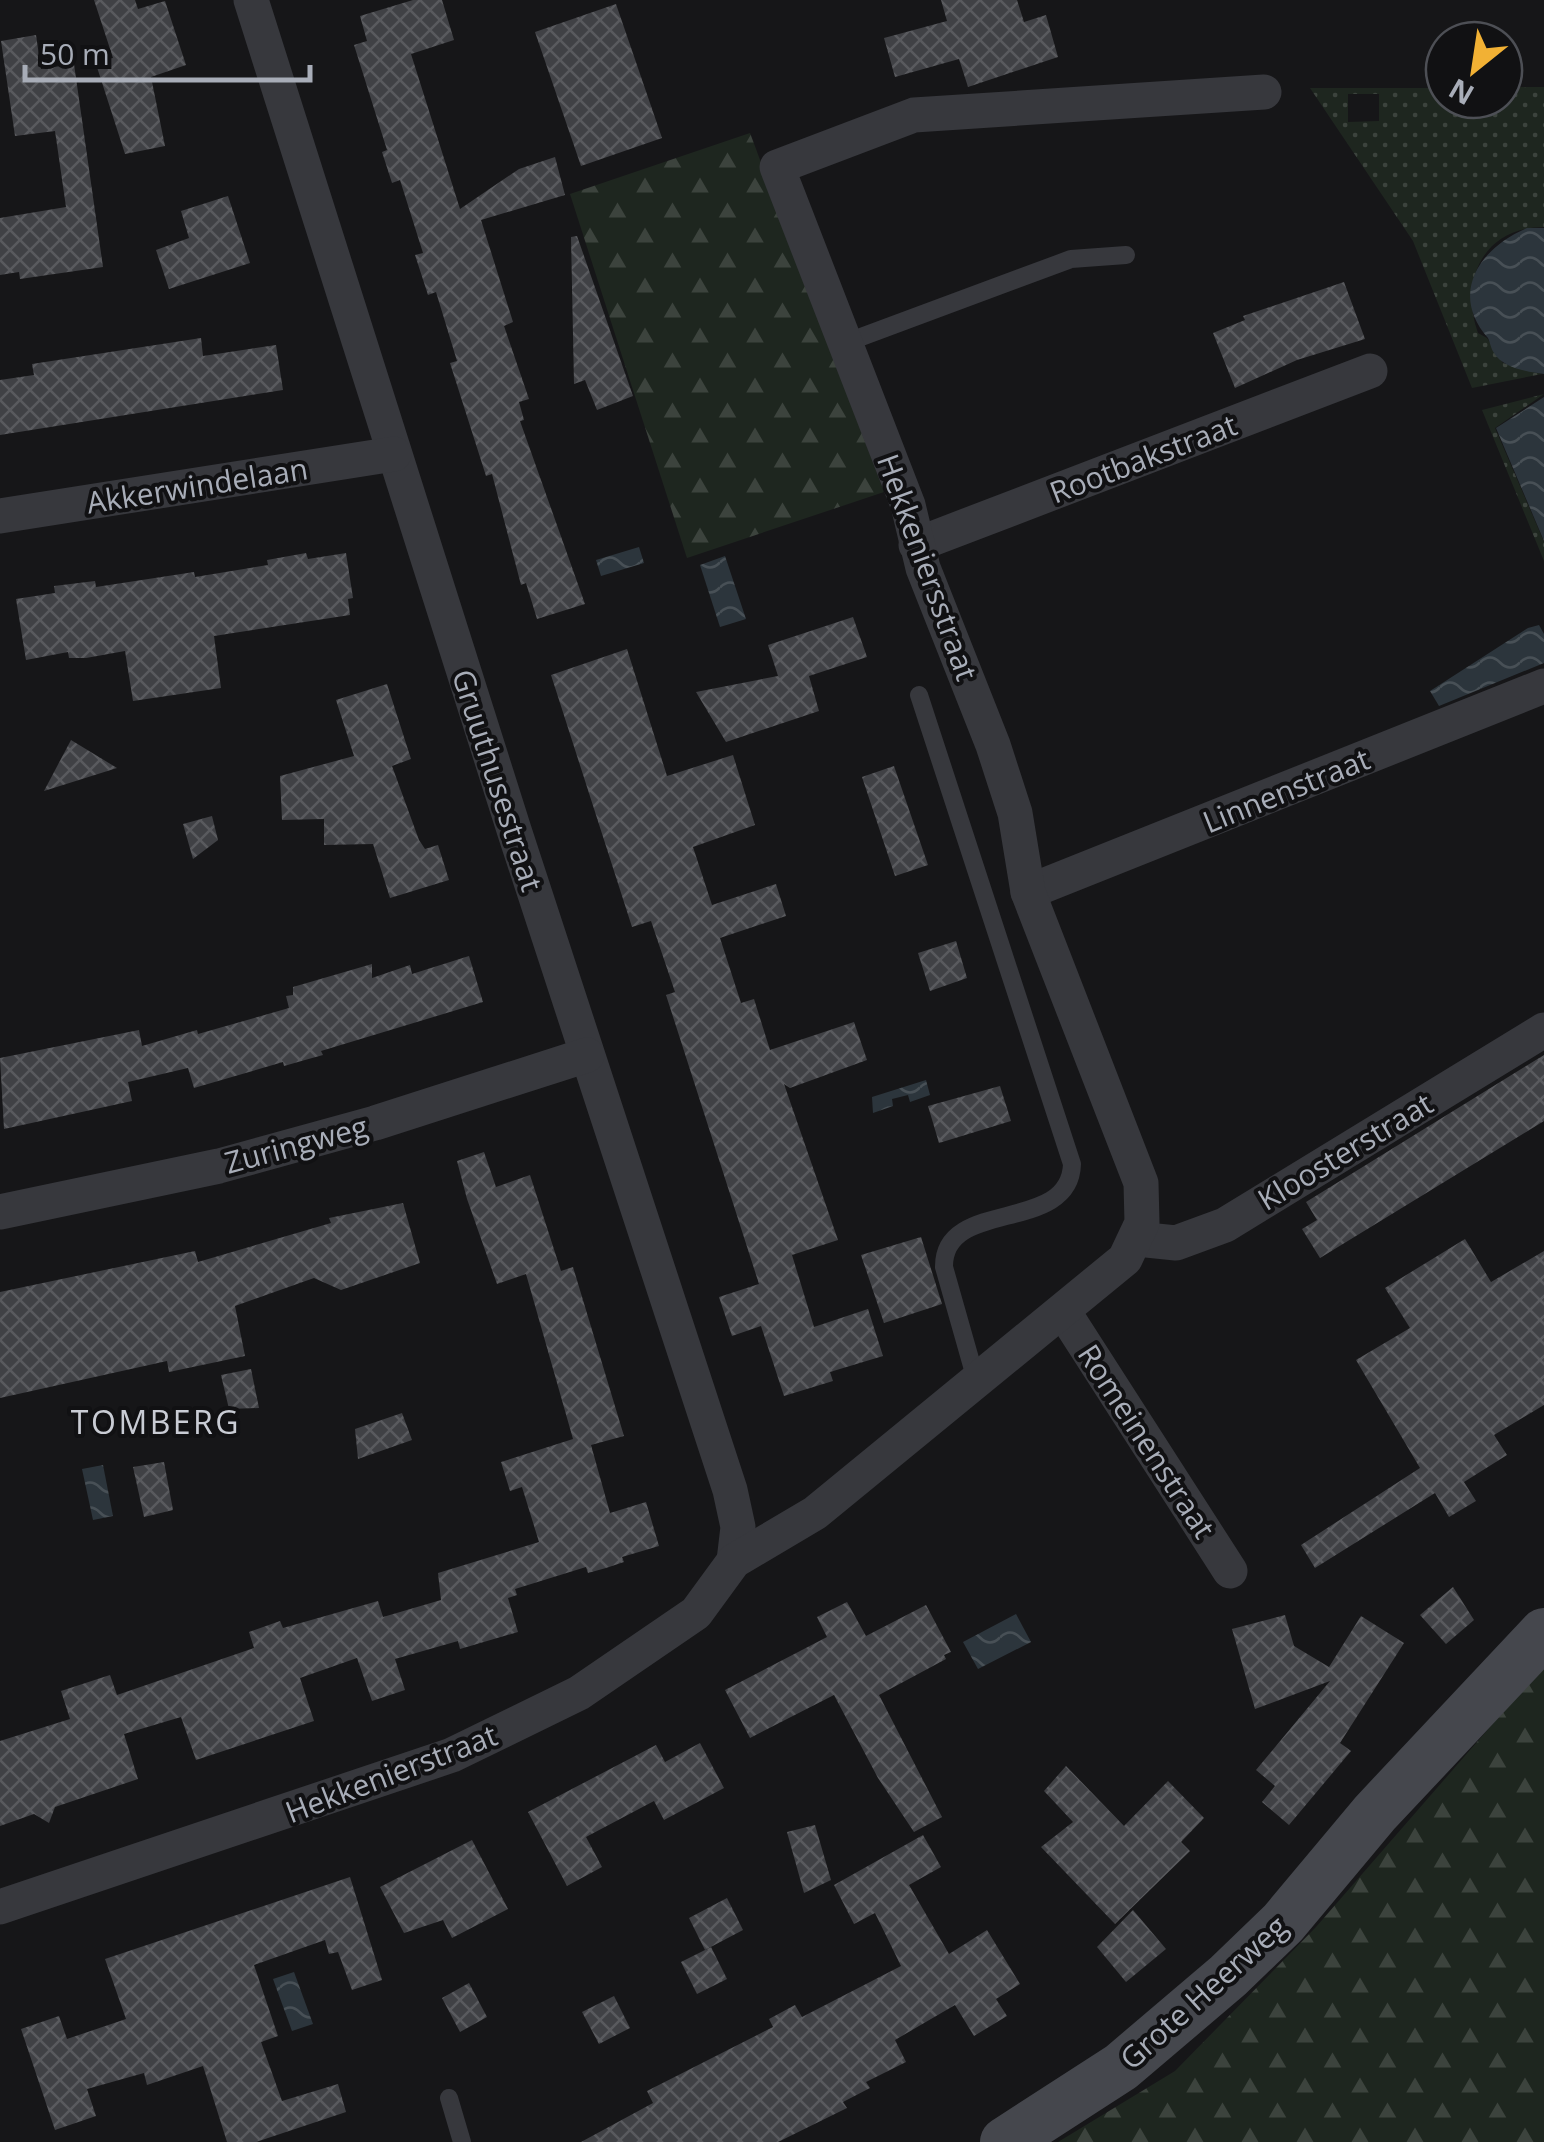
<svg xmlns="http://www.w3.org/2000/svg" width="1544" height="2142" font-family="'Open Sans',sans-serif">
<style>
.green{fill:url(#green-dots);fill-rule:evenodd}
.forest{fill:url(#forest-firs)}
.water{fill:url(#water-waves)}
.building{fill:url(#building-cross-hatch)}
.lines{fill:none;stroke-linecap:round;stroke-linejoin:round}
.lane{stroke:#37383d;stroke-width:18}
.street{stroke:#37383d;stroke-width:35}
.secondary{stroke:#45474d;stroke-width:50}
.labels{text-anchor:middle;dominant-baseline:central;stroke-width:8;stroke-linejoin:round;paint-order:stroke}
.street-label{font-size:30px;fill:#a8adb8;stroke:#111113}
.neighbourhood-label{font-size:32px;letter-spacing:2.5px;fill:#c9ccd4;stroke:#111113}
</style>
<defs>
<pattern id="green-dots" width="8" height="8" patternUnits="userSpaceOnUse" patternTransform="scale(2.5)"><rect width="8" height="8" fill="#1e261f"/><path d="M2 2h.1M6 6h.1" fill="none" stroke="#3c433d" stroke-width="1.8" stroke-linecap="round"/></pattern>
<pattern id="forest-firs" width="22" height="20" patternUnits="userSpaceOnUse" patternTransform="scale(2.5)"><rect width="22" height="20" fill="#1e261f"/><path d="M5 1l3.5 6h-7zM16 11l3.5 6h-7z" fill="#3c433d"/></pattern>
<pattern id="water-waves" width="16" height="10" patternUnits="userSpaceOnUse" patternTransform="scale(2.5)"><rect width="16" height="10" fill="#2c353c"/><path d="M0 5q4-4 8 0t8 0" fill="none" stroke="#485056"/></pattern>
<pattern id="building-cross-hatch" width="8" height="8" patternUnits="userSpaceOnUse" patternTransform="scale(2.5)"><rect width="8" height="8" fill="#404145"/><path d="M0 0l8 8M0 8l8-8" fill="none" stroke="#595a5e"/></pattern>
</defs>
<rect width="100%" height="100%" fill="#161618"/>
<!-- green -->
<g class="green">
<path d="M 1504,87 L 1544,87 L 1544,227 C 1483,227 1459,281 1478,333 L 1487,338 L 1503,363 L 1542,374 L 1472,388 L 1413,241 L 1310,88 L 1444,88 L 1444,100 L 1504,100 ZM 1348,94 L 1379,94 L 1379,121 L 1348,122 Z"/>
<path d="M 1544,394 L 1495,428 L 1544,542 L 1544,561 L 1482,410 Z"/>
</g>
<!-- forest -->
<g class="forest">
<path d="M 750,133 L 884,492 L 687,558 L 570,194 Z"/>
<path d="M 1544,1665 L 1544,2142 L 1058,2142 L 1175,2071 L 1316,1927 Z"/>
</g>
<!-- water -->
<g class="water">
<path d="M 1527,228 L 1544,228 L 1544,374 C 1528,372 1503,368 1494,353 C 1491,349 1490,342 1488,338 C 1449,294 1479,248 1527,228 Z"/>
<path d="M 1544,397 L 1544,541 L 1496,428 Z"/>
<path d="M 639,547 L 644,563 L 601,576 L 596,560 Z"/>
<path d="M 725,556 L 746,619 L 720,627 L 700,565 Z"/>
<path d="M 1539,625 L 1544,634 L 1544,663 L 1439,706 L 1430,691 L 1528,628 Z"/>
<path d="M 926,1080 L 930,1095 L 910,1102 L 908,1095 L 892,1099 L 893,1106 L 873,1113 L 872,1097 Z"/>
<path d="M 103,1465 L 113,1516 L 93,1520 L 82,1469 Z"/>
<path d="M 1016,1614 L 1031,1642 L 978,1669 L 963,1642 Z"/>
<path d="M 294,1972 L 313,2024 L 292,2031 L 273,1979 Z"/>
</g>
<!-- building -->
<g class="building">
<path d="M 94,0 L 135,0 L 138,9 L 165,1 L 186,65 L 151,77 L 165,146 L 125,154 L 95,61 L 113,58 Z"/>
<path d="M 413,0 L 442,0 L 454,40 L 411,54 L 460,209 L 519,169 L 555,157 L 565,195 L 481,220 L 513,322 L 504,326 L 529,399 L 519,402 L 524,420 L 520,421 L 585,604 L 537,619 L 526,583 L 521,585 L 492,474 L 486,476 L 450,363 L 457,361 L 436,292 L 428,295 L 415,255 L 423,253 L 400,180 L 392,183 L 382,152 L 387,150 L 354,45 L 367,41 L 360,16 Z"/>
<path d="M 941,0 L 1017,0 L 1024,22 L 1046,15 L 1058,57 L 968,87 L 959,59 L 895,77 L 884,38 L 947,21 Z"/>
<path d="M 616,4 L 662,138 L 581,166 L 535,32 Z"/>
<path d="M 36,35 L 41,69 L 74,64 L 103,267 L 20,279 L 19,272 L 0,275 L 0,218 L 66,207 L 55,131 L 15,136 L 1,41 Z"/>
<path d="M 228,196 L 250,263 L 169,289 L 156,250 L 189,238 L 181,211 Z"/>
<path d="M 577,236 L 633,396 L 597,410 L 585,380 L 574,384 L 571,237 Z"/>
<path d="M 1344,282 L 1365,339 L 1297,360 L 1235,388 L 1213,333 L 1245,320 L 1243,316 Z"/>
<path d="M 201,338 L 203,356 L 276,345 L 283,390 L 0,435 L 0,380 L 34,375 L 32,364 Z"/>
<path d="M 306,553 L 308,559 L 346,553 L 353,598 L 348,599 L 350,615 L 214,636 L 221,688 L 133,701 L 125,651 L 86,658 L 69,658 L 68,652 L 26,660 L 16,599 L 55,593 L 54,586 L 95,581 L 96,587 L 194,572 L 195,577 L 268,565 L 267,560 Z"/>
<path d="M 853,617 L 867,657 L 809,676 L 819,711 L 726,742 L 696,692 L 778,676 L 768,645 Z"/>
<path d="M 627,649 L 667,776 L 733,755 L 755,825 L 693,847 L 712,905 L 776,884 L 786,916 L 720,938 L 741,1003 L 754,999 L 770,1050 L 854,1022 L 867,1060 L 790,1088 L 784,1084 L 838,1240 L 792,1255 L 814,1327 L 868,1309 L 883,1356 L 830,1372 L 833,1381 L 784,1396 L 761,1326 L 732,1336 L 719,1297 L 759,1284 L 666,995 L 675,992 L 651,921 L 632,927 L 551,675 Z"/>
<path d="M 387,684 L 411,759 L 392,766 L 419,840 L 425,849 L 438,845 L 449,880 L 390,898 L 373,844 L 324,845 L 324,819 L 282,820 L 280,776 L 354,756 L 336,700 Z"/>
<path d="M 71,740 L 117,768 L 44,791 Z"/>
<path d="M 894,766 L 928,865 L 895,876 L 862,777 Z"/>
<path d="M 212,816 L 218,840 L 193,859 L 183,824 Z"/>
<path d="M 956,941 L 967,978 L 930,991 L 918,953 Z"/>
<path d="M 469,956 L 483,1002 L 321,1051 L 323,1055 L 305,1060 L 284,1066 L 283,1062 L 194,1088 L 188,1068 L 128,1082 L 132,1101 L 4,1129 L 0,1058 L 139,1030 L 142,1046 L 197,1030 L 198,1034 L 289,1008 L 286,996 L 293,995 L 293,987 L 372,964 L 372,978 L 410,965 L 412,974 Z"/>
<path d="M 1544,1055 L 1544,1121 L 1320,1258 L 1302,1229 L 1317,1220 L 1306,1202 Z"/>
<path d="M 1000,1086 L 1011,1121 L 939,1143 L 928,1106 Z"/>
<path d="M 484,1152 L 496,1187 L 530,1175 L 561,1271 L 573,1267 L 624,1436 L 591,1445 L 610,1513 L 646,1502 L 659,1546 L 622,1557 L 624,1562 L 606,1568 L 588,1573 L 586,1567 L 515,1589 L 517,1595 L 508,1598 L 518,1632 L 460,1649 L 458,1641 L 395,1659 L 405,1690 L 372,1701 L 357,1658 L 300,1678 L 314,1721 L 196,1760 L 181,1717 L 124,1734 L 138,1779 L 55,1807 L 49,1823 L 34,1814 L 0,1826 L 0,1741 L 70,1719 L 61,1691 L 110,1675 L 117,1695 L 254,1648 L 249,1632 L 280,1621 L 283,1628 L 378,1601 L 383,1617 L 441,1600 L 438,1573 L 539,1542 L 522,1487 L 510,1491 L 501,1462 L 573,1439 L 526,1274 L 497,1284 L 467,1199 L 457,1161 Z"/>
<path d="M 403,1203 L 420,1263 L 341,1290 L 314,1278 L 235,1306 L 245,1356 L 169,1372 L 167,1361 L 0,1398 L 0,1292 L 195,1251 L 198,1262 L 331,1223 L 329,1218 Z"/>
<path d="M 921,1237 L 942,1304 L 884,1323 L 861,1255 Z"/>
<path d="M 1465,1239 L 1491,1282 L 1544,1251 L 1544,1405 L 1494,1435 L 1507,1455 L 1464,1482 L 1476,1501 L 1449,1517 L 1435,1493 L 1315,1568 L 1301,1545 L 1420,1468 L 1356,1360 L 1410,1328 L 1385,1288 Z"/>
<path d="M 251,1369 L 259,1408 L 229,1409 L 221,1375 Z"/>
<path d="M 402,1413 L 412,1440 L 358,1459 L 355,1429 Z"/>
<path d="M 164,1462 L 173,1510 L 144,1517 L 133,1467 Z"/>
<path d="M 1453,1587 L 1474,1620 L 1446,1644 L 1420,1615 Z"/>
<path d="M 847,1602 L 866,1636 L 926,1605 L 951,1652 L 944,1655 L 946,1659 L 879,1695 L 942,1817 L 914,1832 L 878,1778 L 834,1695 L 750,1738 L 725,1690 L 827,1637 L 817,1617 Z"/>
<path d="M 1285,1615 L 1294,1646 L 1329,1667 L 1361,1616 L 1404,1643 L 1340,1743 L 1351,1751 L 1289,1825 L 1262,1802 L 1275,1786 L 1256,1770 L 1330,1681 L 1255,1709 L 1232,1629 Z"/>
<path d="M 700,1743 L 724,1788 L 664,1820 L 654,1801 L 586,1837 L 602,1867 L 567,1886 L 528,1812 L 656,1745 L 665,1762 Z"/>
<path d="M 1066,1766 L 1124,1826 L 1168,1781 L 1204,1818 L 1181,1842 L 1190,1851 L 1115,1924 L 1041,1847 L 1073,1822 L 1044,1791 Z"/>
<path d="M 815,1825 L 831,1880 L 804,1893 L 787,1832 Z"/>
<path d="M 923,1835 L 941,1867 L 909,1885 L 949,1954 L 987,1930 L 1020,1984 L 996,1999 L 1007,2016 L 974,2036 L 955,2005 L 895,2040 L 906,2062 L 866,2082 L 870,2088 L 843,2102 L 847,2108 L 778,2142 L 581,2142 L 653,2103 L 647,2091 L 773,2027 L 769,2019 L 795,2005 L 802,2017 L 901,1966 L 875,1913 L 854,1924 L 834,1885 Z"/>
<path d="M 472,1840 L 508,1909 L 452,1938 L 443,1920 L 404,1933 L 380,1887 Z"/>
<path d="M 350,1877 L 382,1980 L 352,1990 L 338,1952 L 329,1954 L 325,1940 L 254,1965 L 278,2036 L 261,2042 L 282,2101 L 338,2084 L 346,2112 L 256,2142 L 227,2142 L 203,2066 L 147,2085 L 144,2073 L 87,2089 L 96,2116 L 55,2130 L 21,2029 L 59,2016 L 67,2039 L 126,2019 L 105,1959 Z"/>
<path d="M 727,1898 L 743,1930 L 705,1950 L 689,1918 Z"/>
<path d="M 1133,1910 L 1166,1949 L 1126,1982 L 1097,1947 Z"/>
<path d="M 711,1947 L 727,1979 L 697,1994 L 681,1962 Z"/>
<path d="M 469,1983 L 487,2017 L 460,2032 L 442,1998 Z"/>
<path d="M 614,1996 L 630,2028 L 599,2044 L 582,2012 Z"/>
</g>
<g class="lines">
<!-- lane -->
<g class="lane">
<path d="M 845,343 L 1071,259 L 1126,255"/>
<path d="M 919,695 L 1072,1164 C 1070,1235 943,1197 944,1267 L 976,1380"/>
<path d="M 449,2098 L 462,2142"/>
</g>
<!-- street -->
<g class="street">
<path d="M 251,0 L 515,833 L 730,1490 L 738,1527 L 734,1561"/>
<path d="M 0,516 L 394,454"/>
<path d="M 916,545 L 1370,371"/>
<path d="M 1028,892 L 1544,686"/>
<path d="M 0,1212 L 219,1166 L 375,1123 L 587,1055"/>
<path d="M 1137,1239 L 1176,1243 L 1225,1225 L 1544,1030"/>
<path d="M 1063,1311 L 1230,1571"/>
<path d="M 0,1907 L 452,1755 L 579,1693 L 696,1613 L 734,1561 L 815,1513 L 1125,1259 L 1142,1223 L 1141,1183 L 1028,892 L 1015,813 L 993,745 L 923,568 L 908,505 L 777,167 L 914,115 L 1264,92"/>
</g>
<!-- secondary -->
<path class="secondary" d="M 1005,2142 L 1121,2067 L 1228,1976 L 1283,1923 L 1375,1813 L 1544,1633"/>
</g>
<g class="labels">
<!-- street labels -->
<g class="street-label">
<text transform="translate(1143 458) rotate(-21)">Rootbakstraat</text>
<text transform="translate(197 485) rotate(-9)">Akkerwindelaan</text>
<text transform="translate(928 567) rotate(70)">Hekkeniersstraat</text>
<text transform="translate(498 780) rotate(72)">Gruuthusestraat</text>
<text transform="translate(1286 790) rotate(-22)">Linnenstraat</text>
<text transform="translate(296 1144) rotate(-15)">Zuringweg</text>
<text transform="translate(1345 1151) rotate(-31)">Kloosterstraat</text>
<text transform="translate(1147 1441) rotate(57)">Romeinenstraat</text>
<text transform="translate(391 1773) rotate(-21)">Hekkenierstraat</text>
<text transform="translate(1203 1992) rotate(-42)">Grote Heerweg</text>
</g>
<!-- neighbourhood labels -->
<g class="neighbourhood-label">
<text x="156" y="1421">TOMBERG</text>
</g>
</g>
<!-- north arrow -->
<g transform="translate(1474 70) rotate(210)"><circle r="48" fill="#111113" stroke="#4d4f55" stroke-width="2.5"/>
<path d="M0-8L18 38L0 25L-18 38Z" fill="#f2b134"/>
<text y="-15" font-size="28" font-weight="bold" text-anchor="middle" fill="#a8adb8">N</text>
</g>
<!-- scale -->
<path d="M25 65v15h285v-15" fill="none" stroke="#a8adb8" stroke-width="5"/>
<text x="40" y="65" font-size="30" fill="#a8adb8" stroke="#111113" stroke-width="8" paint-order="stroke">50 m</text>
</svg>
